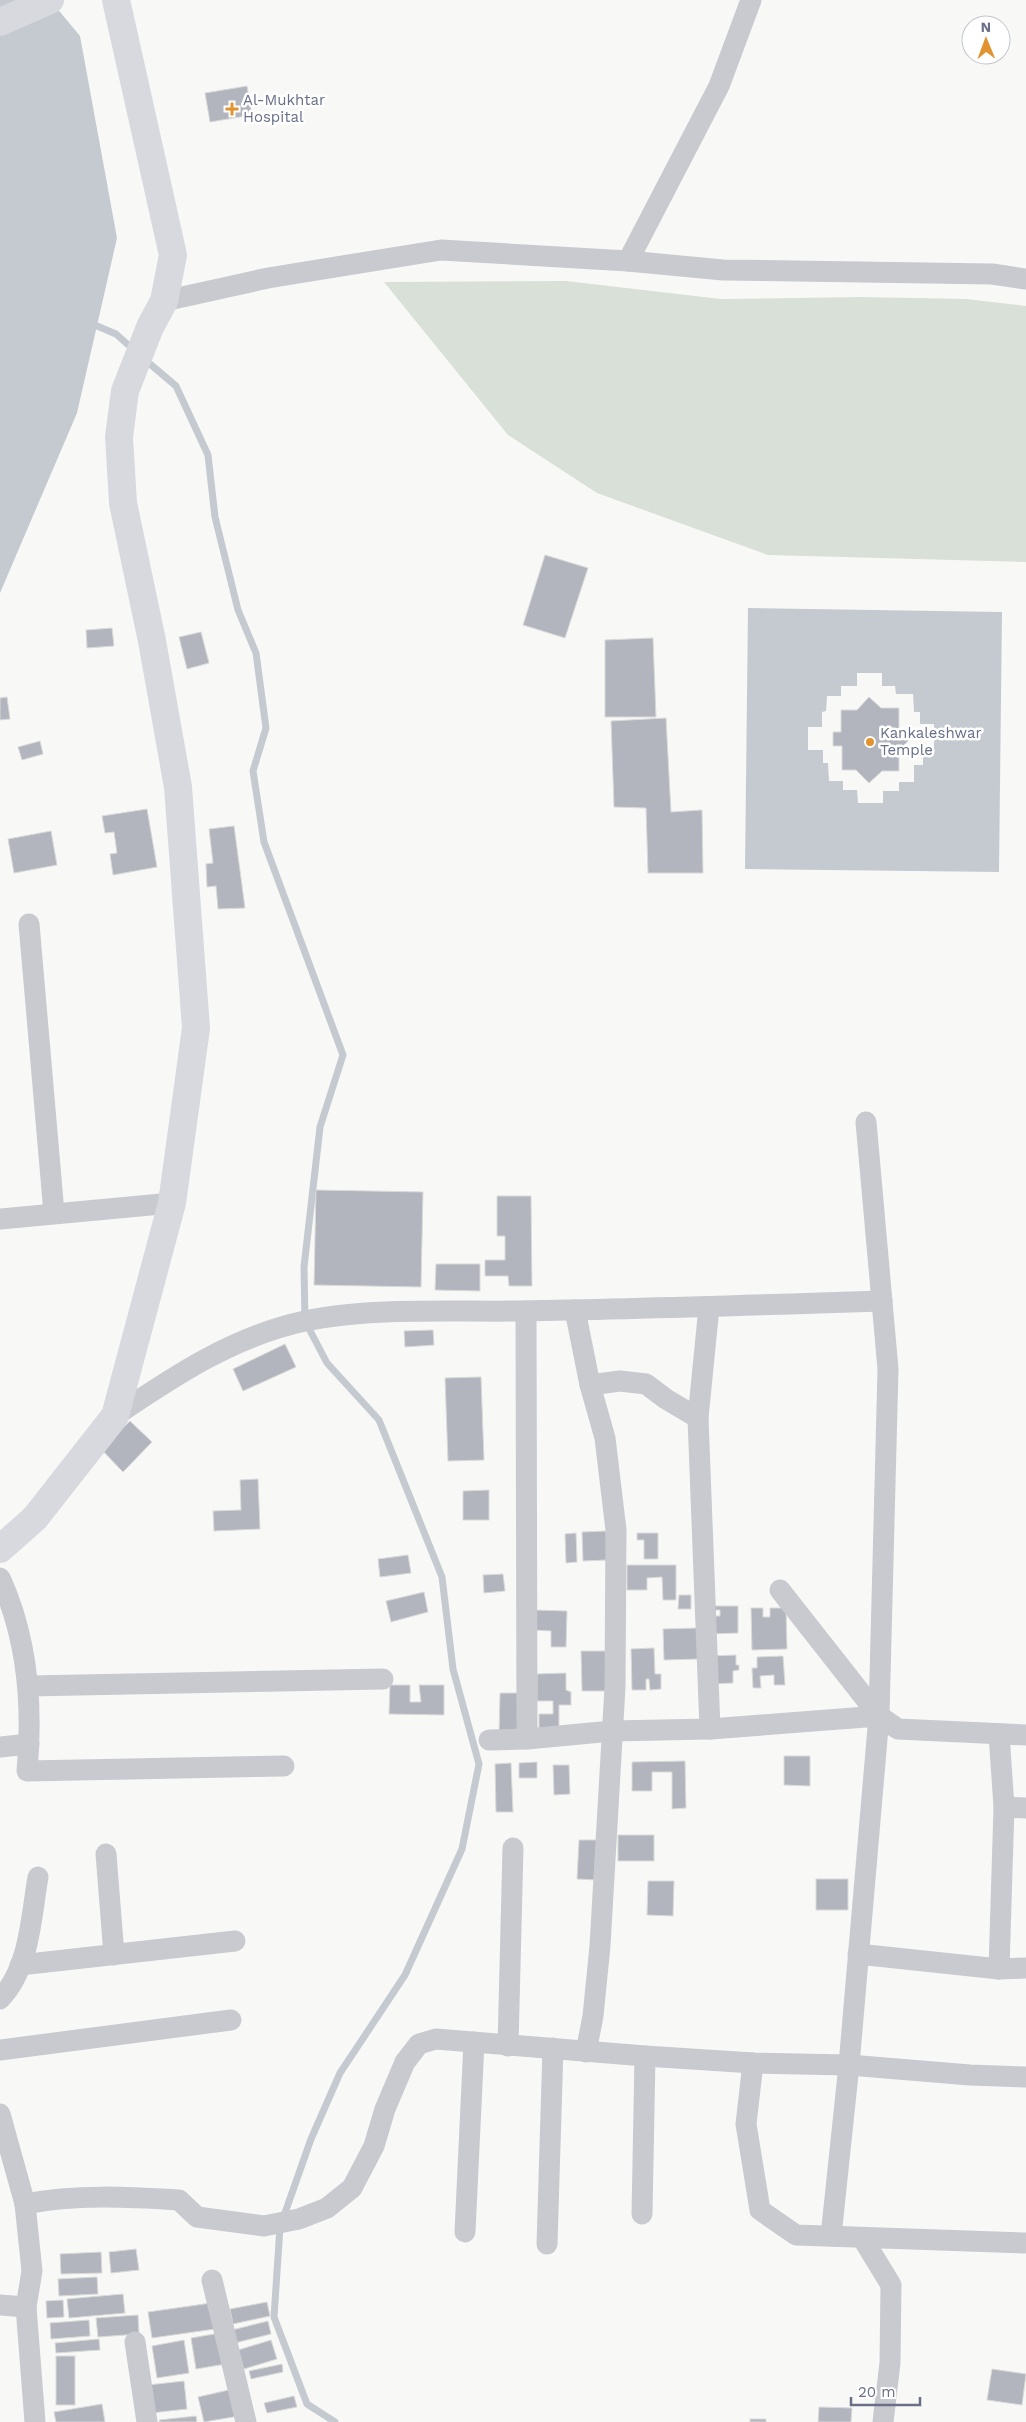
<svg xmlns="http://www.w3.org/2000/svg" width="1026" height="2422" font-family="'Work Sans',sans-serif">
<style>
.green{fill:#d8e0d7}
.water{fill:#c5cad1;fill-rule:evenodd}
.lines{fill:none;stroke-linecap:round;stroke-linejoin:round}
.stream{stroke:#c5cad1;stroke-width:7}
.building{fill:#b2b5be;stroke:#dadad8}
.street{stroke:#c9cacf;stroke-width:21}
.secondary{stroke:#d8d9df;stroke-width:28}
.primary{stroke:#d8d9df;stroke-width:28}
.poi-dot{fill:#e0932f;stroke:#fff;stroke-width:2}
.labels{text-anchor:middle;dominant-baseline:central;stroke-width:5;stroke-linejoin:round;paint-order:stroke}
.poi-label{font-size:15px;fill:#686f87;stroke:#fff;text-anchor:start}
</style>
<rect width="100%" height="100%" fill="#f8f9f6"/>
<!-- green -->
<path class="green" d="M 566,281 L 721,299 L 861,297 L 966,299 L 1026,306 L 1026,562 L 768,555 L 597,493 L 508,435 L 384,282 Z"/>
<!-- water -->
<g class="water">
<path d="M 0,0 L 50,0 L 80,36 L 117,238 L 77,413 L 0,593 Z"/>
<path d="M 748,608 L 1002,612 L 999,872 L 745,869 ZM 857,673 L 882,673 L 882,686 L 895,686 L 896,694 L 913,694 L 914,712 L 920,712 L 920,724 L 934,724 L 934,752 L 923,752 L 923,765 L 914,765 L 914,782 L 899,782 L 899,791 L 883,791 L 883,803 L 858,803 L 857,790 L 843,790 L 843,781 L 829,781 L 828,763 L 823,763 L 823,750 L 808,750 L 808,727 L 822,727 L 822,712 L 826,711 L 827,696 L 841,696 L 841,686 L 857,686 Z"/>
</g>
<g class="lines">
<!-- stream -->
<g class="stream">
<path d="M 90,323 L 116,334 L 135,351"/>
<path d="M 143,358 L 176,386 L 208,455 L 215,517 L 238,610 L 256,653 L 266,728 L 253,771 L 264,842 L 343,1055 L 320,1127 L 304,1267 L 305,1321 L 327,1363 L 379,1420 L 442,1577 L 453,1669 L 479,1764 L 462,1849 L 405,1975 L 340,2073 L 311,2139 L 280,2227 L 274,2317 L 307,2404 L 335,2422"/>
</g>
</g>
<!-- building -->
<g class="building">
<path d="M 247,86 L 252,115 L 210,122 L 205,93 Z"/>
<path d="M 545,555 L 588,568 L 565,638 L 523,625 Z"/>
<path d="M 112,628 L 114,646 L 87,648 L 86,630 Z"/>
<path d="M 201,632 L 209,663 L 187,669 L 179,637 Z"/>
<path d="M 653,638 L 656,717 L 605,717 L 605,640 Z"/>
<path d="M 7,697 L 10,719 L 0,720 L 0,698 Z"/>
<path d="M 869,697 L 881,708 L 899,708 L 899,727 L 910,739 L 899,750 L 899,771 L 882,771 L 869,783 L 856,770 L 842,770 L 842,746 L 833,746 L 833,732 L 841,732 L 841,710 L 857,710 Z"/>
<path d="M 666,718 L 671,812 L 702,810 L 703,873 L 648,873 L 646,808 L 614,807 L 611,721 Z"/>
<path d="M 40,741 L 43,754 L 22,760 L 18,747 Z"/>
<path d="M 147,809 L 157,867 L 113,875 L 110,854 L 117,853 L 114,832 L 105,833 L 102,816 Z"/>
<path d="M 234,826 L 245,908 L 218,909 L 216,886 L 207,887 L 206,864 L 213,863 L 209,829 Z"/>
<path d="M 51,831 L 57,865 L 14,873 L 8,839 Z"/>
<path d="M 316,1190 L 423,1192 L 421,1287 L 314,1285 Z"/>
<path d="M 497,1196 L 531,1196 L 532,1286 L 509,1286 L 508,1276 L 485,1276 L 485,1260 L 505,1260 L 505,1236 L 497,1236 Z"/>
<path d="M 436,1264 L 480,1264 L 480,1291 L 435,1290 Z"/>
<path d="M 433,1330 L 434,1345 L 405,1347 L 404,1331 Z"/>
<path d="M 285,1344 L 296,1367 L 243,1391 L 233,1369 Z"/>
<path d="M 481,1377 L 484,1460 L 448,1461 L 445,1378 Z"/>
<path d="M 130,1421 L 152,1442 L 123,1472 L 101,1449 Z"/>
<path d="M 258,1479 L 260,1529 L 214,1531 L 213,1511 L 241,1510 L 240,1480 Z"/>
<path d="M 489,1490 L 489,1520 L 463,1520 L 463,1491 Z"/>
<path d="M 606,1531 L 607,1560 L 583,1561 L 582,1532 Z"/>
<path d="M 576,1533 L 577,1562 L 566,1563 L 565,1534 Z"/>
<path d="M 637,1533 L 658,1533 L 658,1559 L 644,1559 L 644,1540 L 637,1540 Z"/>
<path d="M 408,1555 L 411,1573 L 380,1577 L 378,1559 Z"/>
<path d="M 627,1565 L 676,1565 L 676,1600 L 663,1600 L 662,1577 L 647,1578 L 647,1590 L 627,1590 Z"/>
<path d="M 503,1574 L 505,1591 L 484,1593 L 483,1575 Z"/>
<path d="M 424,1592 L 428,1612 L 391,1622 L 386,1601 Z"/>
<path d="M 679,1595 L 691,1595 L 691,1609 L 678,1609 Z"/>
<path d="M 713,1606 L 738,1606 L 738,1633 L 709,1634 L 709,1616 L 720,1616 L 720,1610 L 713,1610 Z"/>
<path d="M 751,1608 L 763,1608 L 763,1617 L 770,1617 L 770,1608 L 786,1608 L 787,1649 L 752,1650 Z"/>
<path d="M 534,1610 L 567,1611 L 566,1647 L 551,1647 L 551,1631 L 533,1630 Z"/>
<path d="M 697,1628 L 698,1659 L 664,1660 L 663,1629 Z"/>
<path d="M 654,1648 L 655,1674 L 661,1674 L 661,1689 L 650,1690 L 649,1679 L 646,1679 L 646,1690 L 632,1690 L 631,1649 Z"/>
<path d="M 581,1651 L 610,1651 L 610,1691 L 582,1691 Z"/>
<path d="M 736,1655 L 736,1665 L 739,1665 L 739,1670 L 733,1671 L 733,1683 L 712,1684 L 711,1656 Z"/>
<path d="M 783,1656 L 785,1685 L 774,1685 L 774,1675 L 760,1676 L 761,1688 L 753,1688 L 752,1668 L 757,1668 L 757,1657 Z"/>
<path d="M 566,1673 L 566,1690 L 571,1692 L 571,1705 L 559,1705 L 559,1736 L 539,1736 L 539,1714 L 553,1714 L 553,1701 L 537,1701 L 537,1674 Z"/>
<path d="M 390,1685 L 410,1685 L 410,1702 L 421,1702 L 419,1685 L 444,1685 L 444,1715 L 389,1714 Z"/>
<path d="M 500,1693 L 520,1693 L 519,1734 L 499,1734 Z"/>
<path d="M 784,1756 L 810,1756 L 810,1786 L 784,1785 Z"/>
<path d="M 685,1761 L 686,1808 L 672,1809 L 672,1772 L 652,1772 L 652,1791 L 632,1791 L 632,1762 Z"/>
<path d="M 537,1762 L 537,1778 L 519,1778 L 519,1763 Z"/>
<path d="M 511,1763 L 513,1812 L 496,1812 L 495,1764 Z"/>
<path d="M 553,1765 L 569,1765 L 570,1794 L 554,1795 Z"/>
<rect x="618" y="1835" width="36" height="26"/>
<path d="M 579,1840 L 599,1840 L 597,1880 L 577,1879 Z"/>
<rect x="816" y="1879" width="32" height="31"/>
<path d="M 648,1881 L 674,1881 L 673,1916 L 647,1915 Z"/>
<path d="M 136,2249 L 139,2270 L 111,2273 L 109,2252 Z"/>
<path d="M 101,2252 L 102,2273 L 61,2274 L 60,2254 Z"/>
<path d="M 97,2277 L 98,2294 L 59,2296 L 58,2279 Z"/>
<path d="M 123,2294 L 125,2313 L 69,2318 L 67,2299 Z"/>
<path d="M 63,2300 L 64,2317 L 47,2318 L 46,2301 Z"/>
<path d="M 267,2302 L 270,2316 L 233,2324 L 230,2309 Z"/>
<path d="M 211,2303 L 215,2329 L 152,2338 L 148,2312 Z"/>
<path d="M 138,2315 L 139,2334 L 98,2337 L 96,2318 Z"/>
<path d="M 89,2320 L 90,2336 L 51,2339 L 50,2323 Z"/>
<path d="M 268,2321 L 271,2334 L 235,2343 L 232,2330 Z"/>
<path d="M 220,2333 L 226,2364 L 196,2369 L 191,2338 Z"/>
<path d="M 99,2339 L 100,2350 L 56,2353 L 55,2343 Z"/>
<path d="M 184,2340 L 189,2373 L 157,2378 L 152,2346 Z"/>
<path d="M 271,2340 L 277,2359 L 244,2369 L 238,2350 Z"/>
<rect x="56" y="2356" width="19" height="49"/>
<path d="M 282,2364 L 283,2372 L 251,2379 L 249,2371 Z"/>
<path d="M 992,2369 L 1026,2374 L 1022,2405 L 987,2400 Z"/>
<path d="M 184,2381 L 187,2409 L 151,2413 L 148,2385 Z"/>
<path d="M 233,2389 L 239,2416 L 204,2422 L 198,2397 Z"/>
<path d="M 294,2396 L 297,2407 L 267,2413 L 264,2403 Z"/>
<path d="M 102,2404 L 105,2422 L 56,2422 L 54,2412 Z"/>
<path d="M 819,2407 L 852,2408 L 851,2422 L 818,2422 Z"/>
<path d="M 196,2416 L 197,2422 L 160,2422 L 159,2420 Z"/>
<rect x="750" y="2419" width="16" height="3"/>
</g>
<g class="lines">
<!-- street -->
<g class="street">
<path d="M 628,261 L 719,86 L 751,0"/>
<path d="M 164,301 L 268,278 L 441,250 L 628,261 L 723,270 L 992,274 L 1026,279"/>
<path d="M 29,924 L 54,1213"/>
<path d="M 0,1219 L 172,1203"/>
<path d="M 575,1310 L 590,1385 L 605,1438 L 616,1530 L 615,1687 L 600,1946 L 593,2016 L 586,2052"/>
<path d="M 526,1311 L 527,1739"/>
<path d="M 590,1385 L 620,1381 L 646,1384 L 666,1399 L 698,1418 L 710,1729"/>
<path d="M 115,1416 C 174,1376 234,1336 305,1321 C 370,1307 453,1312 520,1311 C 640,1309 761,1305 882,1301"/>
<path d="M 698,1418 L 709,1307"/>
<path d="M 0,1578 C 28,1639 33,1705 27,1771 L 284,1766"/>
<path d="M 780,1590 L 879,1716 L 898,1729 L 1026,1735"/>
<path d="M 29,1686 L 383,1679"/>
<path d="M 999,1734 L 1004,1807 L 999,1969 L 1026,1968"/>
<path d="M 489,1740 L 527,1739 L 612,1731 L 710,1729 L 879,1716"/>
<path d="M 0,1747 L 29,1744"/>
<path d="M 1004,1807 L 1026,1808"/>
<path d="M 106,1854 L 114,1955"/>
<path d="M 858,1954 L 999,1969"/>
<path d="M 20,1965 L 235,1941"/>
<path d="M 0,1999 C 30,1968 31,1917 38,1877"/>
<path d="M 508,2046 L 513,1848"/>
<path d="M 0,2050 L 231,2020"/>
<path d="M 753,2063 L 746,2124 L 760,2210 L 796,2235 L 1026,2243"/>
<path d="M 0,2114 L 25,2204 L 32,2271 L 26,2307 L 35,2422"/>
<path d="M 25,2204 C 76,2194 128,2197 179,2200 L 197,2217 L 264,2226 L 299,2219 L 327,2208 L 352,2188 L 374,2146 L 385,2109 L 405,2062 L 419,2044 L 436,2039 L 645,2056 L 753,2063 L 849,2065 L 970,2075 L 1026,2077"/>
<path d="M 642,2214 L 645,2056"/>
<path d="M 465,2232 L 474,2042"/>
<path d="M 831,2236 L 849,2065 L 879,1716 L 888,1369 L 866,1122"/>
<path d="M 863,2239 L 891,2285 L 890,2363 L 883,2422"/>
<path d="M 547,2244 L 553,2048"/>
<path d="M 212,2280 L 246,2422"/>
<path d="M 0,2305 L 26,2307"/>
<path d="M 135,2342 L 147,2422"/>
</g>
<!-- secondary -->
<path class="secondary" d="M 0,22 L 50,0"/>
<!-- primary -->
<path class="primary" d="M 0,1549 L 35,1518 L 115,1416 L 172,1203 L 196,1028 L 178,787 L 152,641 L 123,503 L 119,437 L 125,391 L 150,327 L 164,301 L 173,255 L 116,0"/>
</g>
<!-- markers -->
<g class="poi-dot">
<path d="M229.5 101.5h5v5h5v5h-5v5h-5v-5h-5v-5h5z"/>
<circle cx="870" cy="742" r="5"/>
</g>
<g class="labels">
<!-- poi labels -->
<g class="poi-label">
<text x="243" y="100">Al-Mukhtar<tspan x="243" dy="17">Hospital</tspan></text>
<text x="880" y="733">Kankaleshwar<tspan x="880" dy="17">Temple</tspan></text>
</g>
</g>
<!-- north arrow -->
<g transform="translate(986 40) rotate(359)"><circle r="24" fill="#ffffff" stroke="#c3c5cf"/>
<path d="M0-4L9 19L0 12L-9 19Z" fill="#e0932f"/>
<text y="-8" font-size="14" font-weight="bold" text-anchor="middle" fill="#686f87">N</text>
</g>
<!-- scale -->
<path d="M851 2397v8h69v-8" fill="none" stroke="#686f87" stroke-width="2.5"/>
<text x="858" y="2397" font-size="15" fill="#686f87" stroke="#ffffff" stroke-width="4" paint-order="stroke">20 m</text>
</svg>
